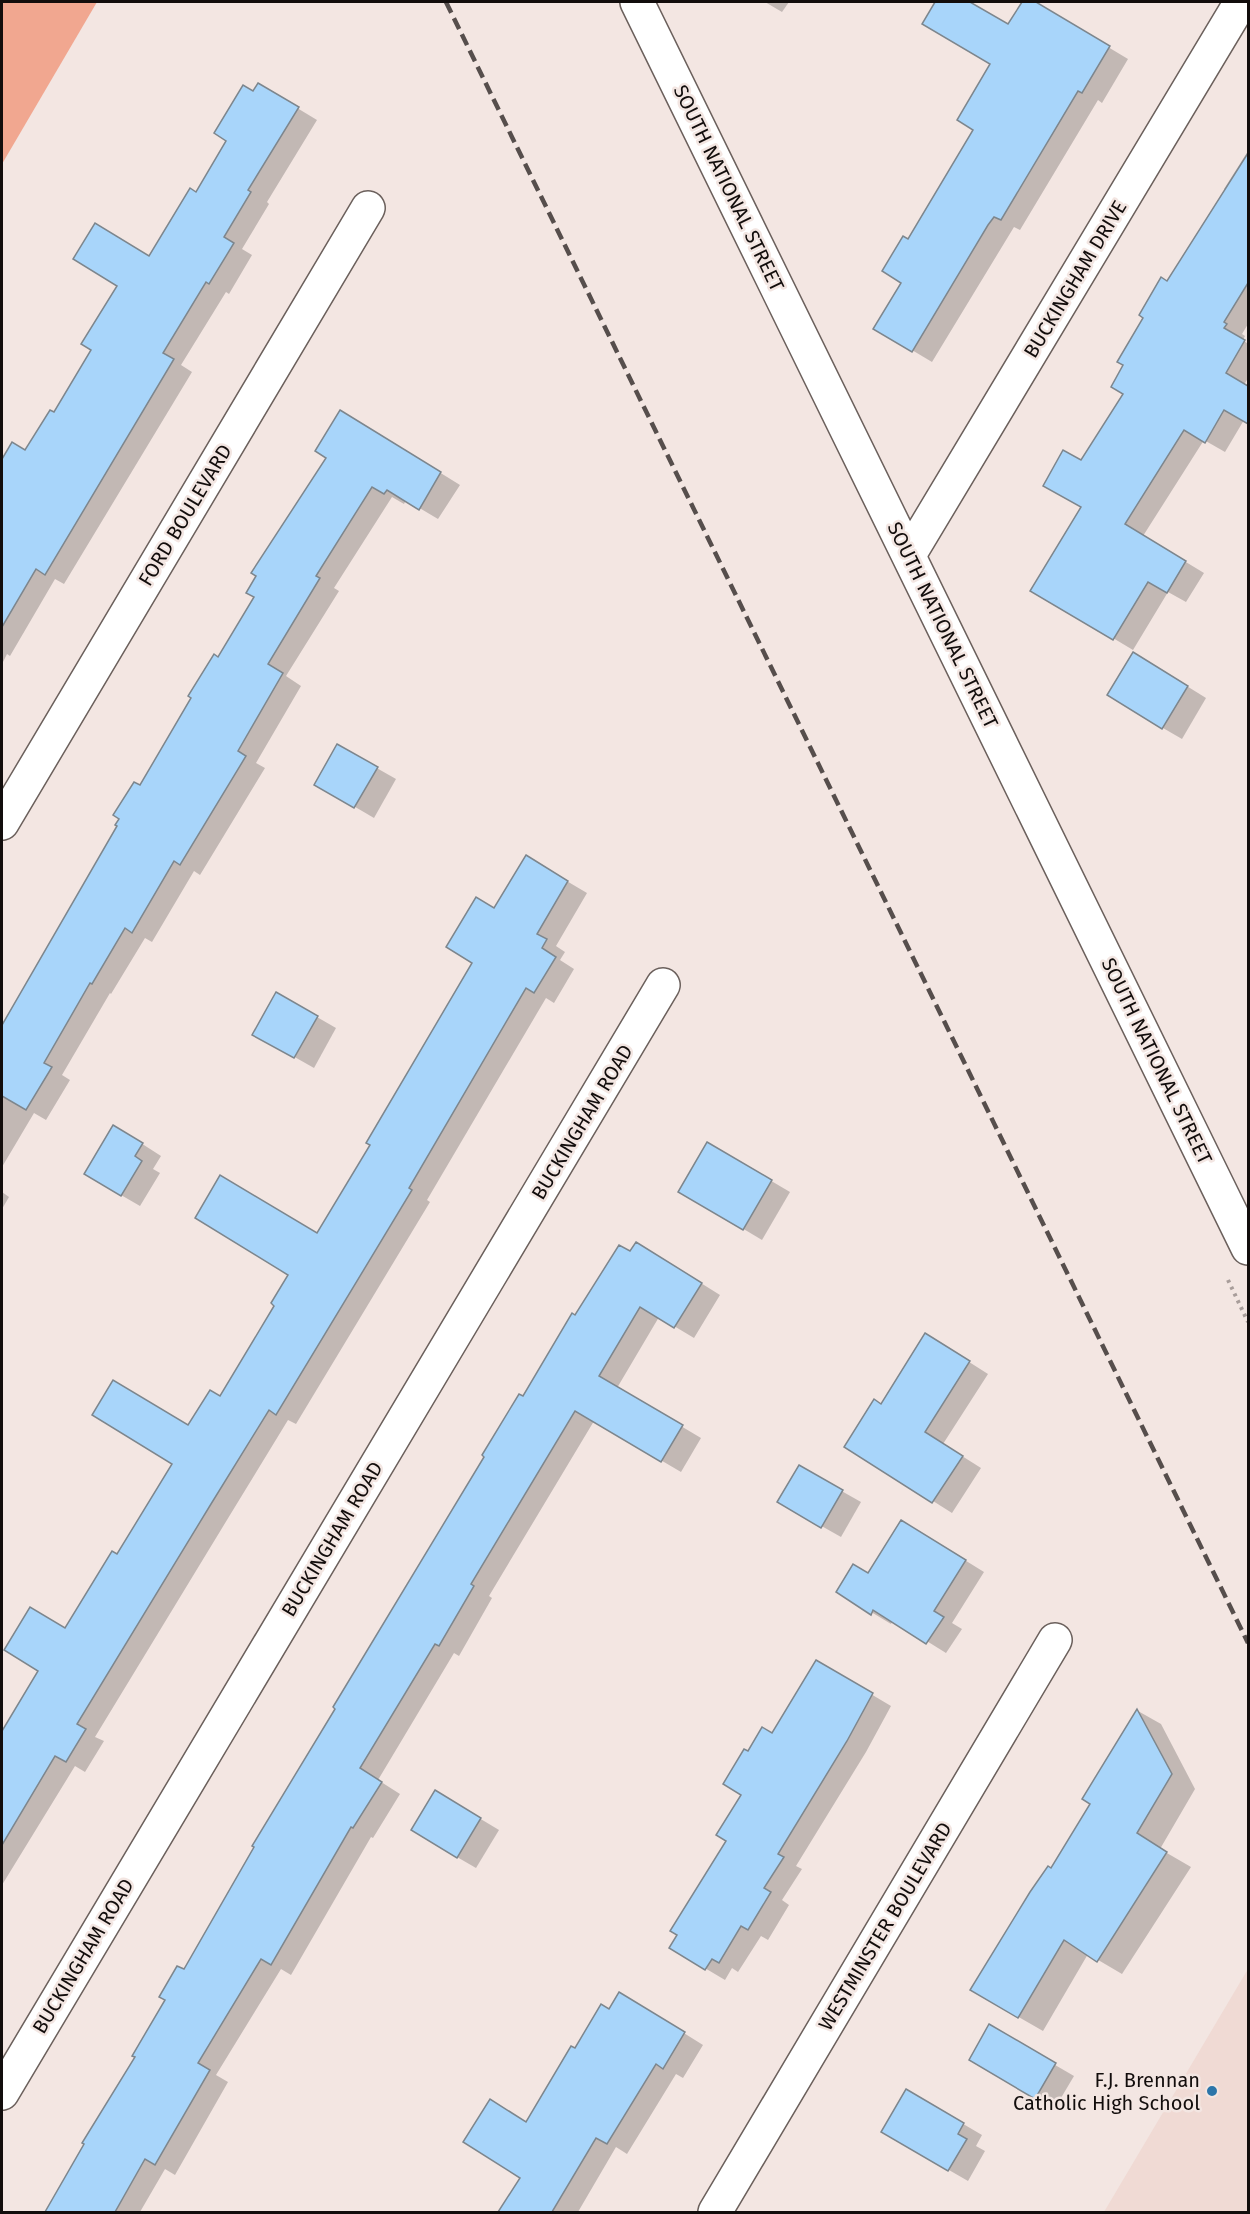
<svg xmlns="http://www.w3.org/2000/svg" width="1250" height="2214" font-family="'Fira Sans',sans-serif">
<style>
.built{fill:#f0dad4}
.green{fill:#f1a790}
.shadow{fill:#0003}
.building{fill:#a8d5fa;stroke:#7d868d;stroke-width:1.5}
.lines{fill:none;stroke-linecap:round;stroke-linejoin:round}
.minor-casing{stroke:#6b605c;stroke-width:36}
.path{stroke:#a89d9a;stroke-width:4;stroke-dasharray:3 4.5;stroke-linecap:butt}
.minor{stroke:#fff;stroke-width:33}
.rail{stroke:#564e4c;stroke-width:4.5;stroke-dasharray:12 6;stroke-linecap:butt}
.poi-dot{fill:#2c75a9;stroke:#f3e6e2;stroke-width:2}
.labels{text-anchor:middle;dominant-baseline:central;stroke-width:5;stroke-linejoin:round;paint-order:stroke}
.street-label{font-size:20px;fill:#120d0c;stroke:#f3e6e2}
.poi-label{font-size:20px;fill:#120d0c;stroke:#f3e6e2;text-anchor:end}
</style>
<rect width="100%" height="100%" fill="#f3e6e2"/>
<!-- built -->
<path class="built" d="M 1248,1969 L 1248,2212 L 1104,2212 Z"/>
<!-- green -->
<path class="green" d="M 2,2 L 97,2 L 2,164 Z"/>
<!-- shadow -->
<g class="shadow">
<path d="M 765,2 L 789,2 L 782,12 Z"/>
<path d="M 937,2 L 968,2 L 1009,26 L 1023,2 L 1033,2 L 1128,59 L 1102,103 L 1098,100 L 1020,230 L 1014,227 L 932,362 L 875,328 L 903,282 L 908,241 L 975,129 L 992,64 L 924,24 Z"/>
<path d="M 259,85 L 317,120 L 267,202 L 269,204 L 242,249 L 252,255 L 229,294 L 226,292 L 181,365 L 192,372 L 64,584 L 55,579 L 10,656 L 7,654 L 2,664 L 2,508 L 11,492 L 2,486 L 2,462 L 12,444 L 26,452 L 54,414 L 150,258 L 197,193 Z"/>
<path d="M 1248,151 L 1248,324 L 1242,334 L 1245,336 L 1243,340 L 1248,344 L 1248,378 L 1244,385 L 1248,387 L 1248,422 L 1244,420 L 1225,452 L 1204,440 L 1143,536 L 1204,573 L 1186,602 L 1168,592 L 1133,650 L 1033,590 L 1083,507 L 1081,462 L 1125,394 L 1168,283 L 1226,191 L 1224,189 Z"/>
<path d="M 360,423 L 460,485 L 438,519 L 406,500 L 404,504 L 392,497 L 334,588 L 339,591 L 286,676 L 301,686 L 256,763 L 265,768 L 200,875 L 194,871 L 152,942 L 145,938 L 111,994 L 110,993 L 62,1075 L 70,1080 L 46,1120 L 34,1113 L 2,1167 L 2,1028 L 140,787 Z"/>
<path d="M 1153,665 L 1206,698 L 1182,739 L 1163,728 Z"/>
<path d="M 338,746 L 396,779 L 374,818 L 316,784 Z"/>
<path d="M 526,857 L 587,893 L 556,946 L 565,952 L 560,960 L 574,969 L 554,1003 L 546,998 L 427,1200 L 430,1202 L 296,1424 L 288,1420 L 230,1515 L 95,1737 L 104,1741 L 85,1772 L 75,1766 L 2,1885 L 2,1734 L 66,1629 L 117,1556 L 174,1463 L 189,1427 L 221,1398 L 372,1145 L 474,963 L 495,909 Z"/>
<path d="M 277,994 L 336,1028 L 314,1068 L 254,1034 Z"/>
<path d="M 133,1138 L 161,1156 L 153,1169 L 160,1173 L 140,1206 L 121,1195 Z"/>
<path d="M 708,1144 L 790,1192 L 762,1240 L 680,1191 Z"/>
<path d="M 2,1192 L 9,1197 L 2,1209 Z"/>
<path d="M 631,1253 L 656,1255 L 720,1295 L 694,1338 L 659,1317 L 617,1388 L 701,1438 L 681,1472 L 594,1421 L 489,1596 L 492,1598 L 459,1656 L 454,1653 L 378,1780 L 400,1794 L 373,1838 L 371,1837 L 291,1975 L 281,1969 L 216,2075 L 228,2082 L 175,2175 L 165,2169 L 140,2212 L 47,2212 L 137,2057 L 184,1971 L 523,1398 L 576,1317 Z"/>
<path d="M 944,1346 L 988,1374 L 943,1444 L 981,1468 L 952,1513 L 846,1446 L 882,1405 Z"/>
<path d="M 799,1467 L 861,1502 L 841,1537 L 779,1502 Z"/>
<path d="M 921,1533 L 984,1572 L 952,1623 L 962,1629 L 946,1653 L 893,1620 L 891,1624 L 838,1592 L 868,1574 Z"/>
<path d="M 817,1662 L 891,1706 L 866,1752 L 796,1866 L 802,1869 L 782,1900 L 789,1905 L 768,1940 L 761,1936 L 738,1972 L 732,1968 L 725,1980 L 671,1948 L 728,1840 L 744,1794 L 749,1753 L 772,1734 Z"/>
<path d="M 1138,1711 L 1161,1724 L 1195,1789 L 1160,1849 L 1191,1867 L 1122,1974 L 1088,1954 L 1043,2031 L 972,1990 L 1051,1870 L 1092,1804 Z"/>
<path d="M 454,1803 L 499,1830 L 476,1868 L 457,1857 Z"/>
<path d="M 639,2005 L 703,2045 L 683,2078 L 676,2074 L 627,2154 L 616,2147 L 578,2212 L 500,2212 L 522,2177 L 527,2123 L 575,2050 L 610,2011 Z"/>
<path d="M 990,2027 L 1074,2076 L 1055,2108 L 971,2059 Z"/>
<path d="M 907,2091 L 982,2135 L 976,2146 L 985,2151 L 968,2181 L 883,2132 Z"/>
</g>
<!-- building -->
<g class="building">
<path d="M 935,2 L 970,2 L 1008,24 L 1022,2 L 1036,2 L 1110,46 L 1082,93 L 1078,91 L 1001,220 L 994,217 L 988,225 L 912,352 L 873,329 L 901,283 L 882,271 L 903,236 L 908,239 L 973,130 L 957,120 L 990,64 L 922,24 Z"/>
<path d="M 258,83 L 299,107 L 248,190 L 251,192 L 224,237 L 234,243 L 209,284 L 206,282 L 163,353 L 174,359 L 45,575 L 36,569 L 2,627 L 2,459 L 12,442 L 25,450 L 50,410 L 54,412 L 91,350 L 81,344 L 117,286 L 73,259 L 95,223 L 149,256 L 190,188 L 196,192 L 226,141 L 214,133 L 243,85 L 253,91 Z"/>
<path d="M 1248,153 L 1248,283 L 1224,322 L 1227,324 L 1224,328 L 1245,340 L 1226,373 L 1248,386 L 1248,424 L 1224,410 L 1205,443 L 1184,430 L 1125,524 L 1186,561 L 1167,593 L 1148,582 L 1113,640 L 1030,591 L 1081,507 L 1043,486 L 1063,450 L 1081,460 L 1123,394 L 1111,387 L 1123,365 L 1117,362 L 1143,318 L 1139,315 L 1161,277 L 1167,281 Z"/>
<path d="M 340,410 L 441,472 L 419,510 L 387,490 L 384,494 L 372,487 L 316,576 L 320,578 L 268,664 L 283,673 L 238,751 L 246,756 L 180,865 L 174,861 L 132,933 L 125,928 L 92,984 L 90,983 L 44,1063 L 52,1067 L 26,1110 L 2,1096 L 2,1025 L 117,826 L 115,825 L 119,819 L 113,815 L 134,782 L 140,785 L 191,698 L 188,696 L 214,654 L 218,657 L 254,597 L 246,593 L 256,576 L 251,573 L 326,458 L 315,451 Z"/>
<path d="M 1133,652 L 1188,686 L 1162,729 L 1107,695 Z"/>
<path d="M 337,744 L 378,767 L 354,808 L 314,785 Z"/>
<path d="M 526,855 L 568,881 L 537,934 L 547,939 L 542,948 L 556,957 L 534,993 L 526,988 L 409,1188 L 412,1190 L 276,1415 L 269,1410 L 211,1504 L 77,1724 L 86,1729 L 66,1762 L 55,1756 L 2,1845 L 2,1731 L 38,1671 L 4,1650 L 30,1607 L 65,1628 L 112,1551 L 117,1554 L 172,1464 L 92,1415 L 113,1380 L 188,1425 L 210,1390 L 220,1396 L 274,1306 L 271,1303 L 288,1275 L 195,1218 L 220,1175 L 317,1233 L 370,1145 L 366,1143 L 472,963 L 446,947 L 476,897 L 494,908 Z"/>
<path d="M 276,992 L 318,1016 L 294,1058 L 252,1035 Z"/>
<path d="M 113,1125 L 143,1143 L 135,1156 L 142,1161 L 121,1196 L 84,1174 Z"/>
<path d="M 707,1142 L 772,1180 L 743,1230 L 678,1192 Z"/>
<path d="M 636,1242 L 702,1283 L 674,1328 L 640,1307 L 599,1376 L 683,1425 L 661,1462 L 575,1411 L 471,1584 L 474,1586 L 439,1646 L 435,1644 L 360,1768 L 382,1782 L 353,1828 L 351,1827 L 271,1965 L 261,1959 L 198,2063 L 210,2070 L 155,2165 L 145,2159 L 115,2212 L 45,2212 L 84,2144 L 82,2143 L 135,2057 L 132,2056 L 165,2000 L 159,1997 L 177,1966 L 184,1969 L 254,1847 L 252,1846 L 335,1709 L 333,1707 L 484,1457 L 482,1455 L 519,1394 L 523,1396 L 572,1313 L 575,1315 L 619,1245 L 630,1251 Z"/>
<path d="M 925,1333 L 970,1361 L 925,1432 L 963,1456 L 932,1503 L 844,1447 L 874,1399 L 881,1404 Z"/>
<path d="M 799,1465 L 843,1490 L 821,1528 L 777,1502 Z"/>
<path d="M 901,1520 L 966,1560 L 934,1611 L 944,1617 L 926,1644 L 873,1610 L 871,1615 L 836,1592 L 853,1564 L 868,1573 Z"/>
<path d="M 816,1660 L 873,1693 L 847,1741 L 778,1854 L 784,1857 L 764,1888 L 771,1892 L 748,1930 L 741,1926 L 719,1963 L 712,1959 L 705,1970 L 669,1948 L 677,1935 L 670,1931 L 726,1841 L 716,1835 L 741,1795 L 723,1784 L 744,1749 L 748,1751 L 762,1727 L 772,1733 Z"/>
<path d="M 1137,1709 L 1172,1774 L 1137,1833 L 1167,1852 L 1097,1962 L 1064,1940 L 1018,2018 L 970,1990 L 1030,1892 L 1048,1866 L 1051,1868 L 1090,1804 L 1082,1799 Z"/>
<path d="M 435,1790 L 481,1818 L 457,1858 L 411,1830 Z"/>
<path d="M 619,1992 L 685,2032 L 663,2069 L 656,2064 L 607,2144 L 596,2138 L 552,2212 L 498,2212 L 520,2178 L 463,2142 L 490,2099 L 526,2122 L 571,2046 L 575,2048 L 601,2004 L 609,2009 Z"/>
<path d="M 989,2024 L 1056,2063 L 1035,2099 L 969,2060 Z"/>
<path d="M 906,2089 L 964,2123 L 958,2134 L 967,2139 L 948,2171 L 881,2132 Z"/>
</g>
<g class="lines">
<!-- minor casing -->
<g class="minor-casing">
<g id="minor">
<path d="M 637,2 L 1248,1248"/>
<path d="M 909,555 L 1241,2"/>
<path d="M 2,823 L 368,208"/>
<path d="M 2,2093 L 663,985"/>
<path d="M 715,2212 L 1055,1640"/>
</g>
</g>
<!-- path -->
<path class="path" d="M 1228,1280 L 1248,1322"/>
<!-- minor -->
<use href="#minor" class="minor"/>
<!-- rail -->
<path class="rail" d="M 446,2 L 1248,1643"/>
</g>
<!-- markers -->
<circle class="poi-dot" cx="1212" cy="2091" r="6"/>
<g class="labels">
<!-- street labels -->
<g class="street-label">
<text transform="translate(729 188) rotate(64)">SOUTH NATIONAL STREET</text>
<text transform="translate(1075 279) rotate(-59)">BUCKINGHAM DRIVE</text>
<text transform="translate(185 515) rotate(-59)">FORD BOULEVARD</text>
<text transform="translate(943 625) rotate(64)">SOUTH NATIONAL STREET</text>
<text transform="translate(1157 1061) rotate(64)">SOUTH NATIONAL STREET</text>
<text transform="translate(582 1122) rotate(-59)">BUCKINGHAM ROAD</text>
<text transform="translate(332 1539) rotate(-59)">BUCKINGHAM ROAD</text>
<text transform="translate(885 1926) rotate(-59)">WESTMINSTER BOULEVARD</text>
<text transform="translate(83 1956) rotate(-59)">BUCKINGHAM ROAD</text>
</g>
<!-- poi labels -->
<g class="poi-label">
<text x="1200" y="2080">F.J. Brennan<tspan x="1200" dy="23">Catholic High School</tspan></text>
</g>
</g>
<!-- border -->
<rect width="1250" height="2214" fill="none" stroke="#120d0c" stroke-width="6"/>
</svg>
